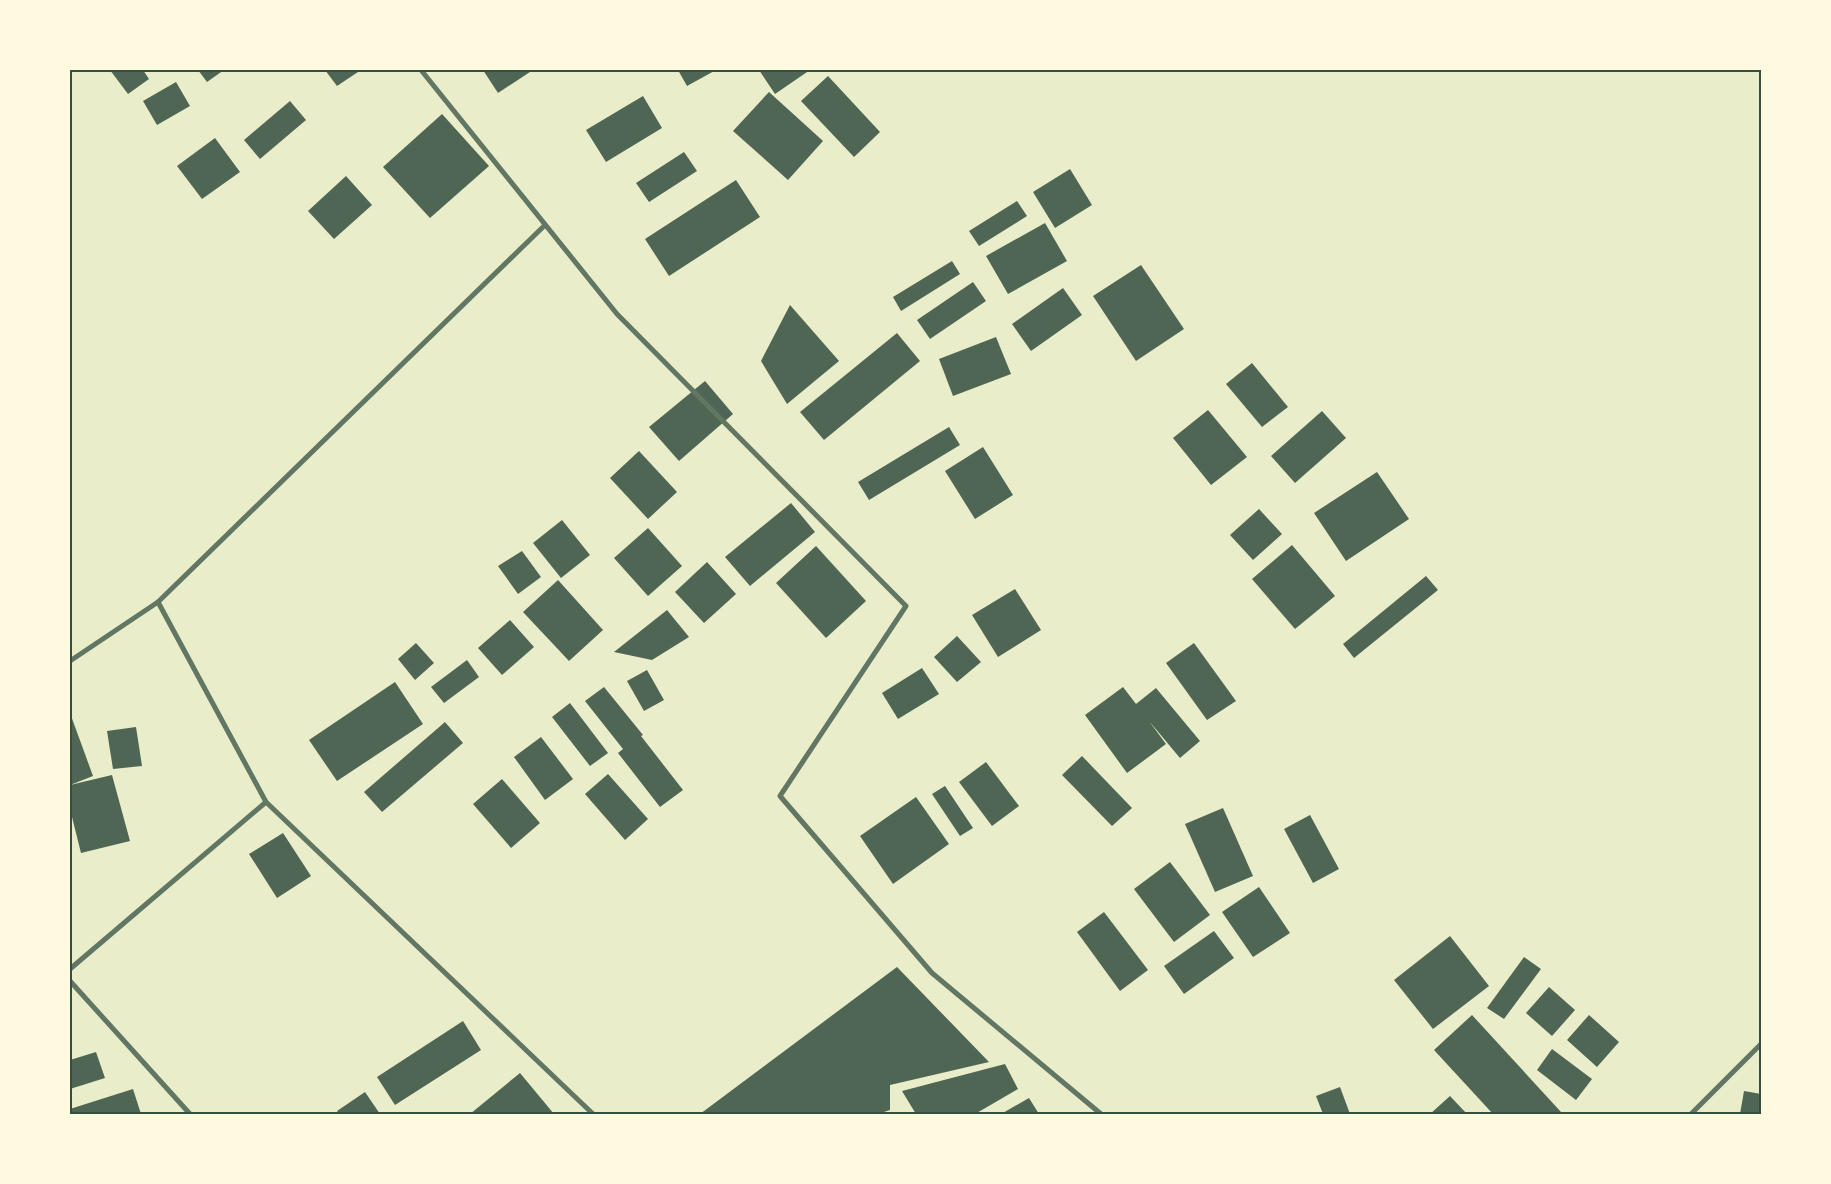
<svg xmlns="http://www.w3.org/2000/svg" width="1831" height="1184" font-family="'Open Sans',sans-serif">
<style>
.building{fill:#4f6655}
.lines{fill:none;stroke-linecap:round;stroke-linejoin:round}
.minor{stroke:#617663;stroke-width:5}
.neatline{fill:none;stroke:#344e41;stroke-width:2}
</style>
<rect width="100%" height="100%" fill="#e9edc9"/>
<!-- building -->
<g class="building">
<path d="M 110,70 L 143,70 L 149,79 L 128,94 Z"/>
<path d="M 198,70 L 224,70 L 207,82 Z"/>
<path d="M 325,70 L 361,70 L 337,86 Z"/>
<path d="M 483,70 L 533,70 L 498,93 Z"/>
<path d="M 678,70 L 716,70 L 687,86 Z"/>
<path d="M 759,70 L 810,70 L 775,94 Z"/>
<path d="M 828,76 L 880,132 L 854,157 L 801,101 Z"/>
<path d="M 176,82 L 190,106 L 157,125 L 143,101 Z"/>
<path d="M 769,92 L 823,141 L 788,180 L 733,131 Z"/>
<path d="M 643,96 L 662,128 L 606,162 L 586,130 Z"/>
<path d="M 290,101 L 306,120 L 260,159 L 244,140 Z"/>
<path d="M 442,114 L 489,166 L 430,218 L 383,167 Z"/>
<path d="M 215,138 L 240,172 L 202,199 L 177,166 Z"/>
<path d="M 684,152 L 697,171 L 649,202 L 636,183 Z"/>
<path d="M 1070,169 L 1092,205 L 1055,228 L 1033,192 Z"/>
<path d="M 346,176 L 372,205 L 334,239 L 308,211 Z"/>
<path d="M 736,180 L 760,217 L 669,276 L 645,239 Z"/>
<path d="M 1017,201 L 1027,216 L 979,246 L 969,231 Z"/>
<path d="M 1045,223 L 1067,261 L 1008,294 L 986,256 Z"/>
<path d="M 952,261 L 960,274 L 901,311 L 893,297 Z"/>
<path d="M 1141,265 L 1184,329 L 1136,361 L 1093,296 Z"/>
<path d="M 973,282 L 986,301 L 930,339 L 917,320 Z"/>
<path d="M 1063,288 L 1082,315 L 1031,351 L 1012,324 Z"/>
<path d="M 790,305 L 839,361 L 787,404 L 761,361 Z"/>
<path d="M 897,333 L 920,361 L 824,440 L 800,412 Z"/>
<path d="M 996,337 L 1011,374 L 953,396 L 939,359 Z"/>
<path d="M 1252,363 L 1288,407 L 1262,427 L 1226,384 Z"/>
<path d="M 705,381 L 733,414 L 679,461 L 649,427 Z"/>
<path d="M 1208,410 L 1247,457 L 1211,485 L 1173,438 Z"/>
<path d="M 1322,411 L 1346,438 L 1295,483 L 1271,456 Z"/>
<path d="M 949,427 L 960,445 L 869,500 L 858,482 Z"/>
<path d="M 983,447 L 1013,495 L 975,519 L 945,471 Z"/>
<path d="M 639,451 L 677,492 L 648,519 L 610,478 Z"/>
<path d="M 1377,472 L 1409,519 L 1346,561 L 1314,513 Z"/>
<path d="M 791,503 L 815,532 L 750,586 L 725,557 Z"/>
<path d="M 1259,509 L 1282,534 L 1253,560 L 1230,535 Z"/>
<path d="M 562,520 L 590,555 L 561,578 L 533,543 Z"/>
<path d="M 648,528 L 682,566 L 648,596 L 614,558 Z"/>
<path d="M 1292,545 L 1335,596 L 1295,629 L 1252,579 Z"/>
<path d="M 816,546 L 866,601 L 826,638 L 776,583 Z"/>
<path d="M 522,551 L 541,577 L 518,594 L 498,566 Z"/>
<path d="M 707,562 L 736,594 L 704,623 L 675,592 Z"/>
<path d="M 1426,576 L 1438,590 L 1354,658 L 1343,644 Z"/>
<path d="M 558,580 L 603,630 L 569,661 L 523,612 Z"/>
<path d="M 1015,589 L 1041,630 L 998,657 L 972,615 Z"/>
<path d="M 667,610 L 689,637 L 652,660 L 614,652 Z"/>
<path d="M 510,620 L 534,647 L 502,675 L 478,648 Z"/>
<path d="M 957,636 L 981,662 L 957,682 L 934,657 Z"/>
<path d="M 416,643 L 434,663 L 415,680 L 398,659 Z"/>
<path d="M 1194,643 L 1236,701 L 1207,720 L 1166,663 Z"/>
<path d="M 467,660 L 479,677 L 444,703 L 431,687 Z"/>
<path d="M 922,668 L 939,694 L 898,719 L 882,693 Z"/>
<path d="M 647,670 L 664,700 L 644,711 L 627,681 Z"/>
<path d="M 395,682 L 423,724 L 337,781 L 309,740 Z"/>
<path d="M 604,687 L 643,735 L 641,736 L 683,790 L 660,807 L 618,753 L 623,749 L 585,701 Z"/>
<path d="M 1123,687 L 1136,704 L 1156,688 L 1200,741 L 1180,758 L 1149,721 L 1166,744 L 1127,773 L 1085,715 Z"/>
<path d="M 570,703 L 608,753 L 590,766 L 552,717 Z"/>
<path d="M 70,713 L 93,776 L 70,785 Z"/>
<path d="M 445,722 L 463,743 L 382,812 L 364,792 Z"/>
<path d="M 136,727 L 142,766 L 113,769 L 107,731 Z"/>
<path d="M 541,737 L 573,779 L 545,800 L 514,757 Z"/>
<path d="M 1082,756 L 1132,808 L 1112,826 L 1062,775 Z"/>
<path d="M 986,762 L 1019,806 L 992,826 L 959,782 Z"/>
<path d="M 608,774 L 648,819 L 625,840 L 585,794 Z"/>
<path d="M 112,775 L 130,841 L 81,853 L 70,809 L 70,785 Z"/>
<path d="M 502,779 L 540,823 L 511,848 L 473,804 Z"/>
<path d="M 945,786 L 973,828 L 960,836 L 932,794 Z"/>
<path d="M 916,797 L 949,844 L 893,884 L 860,836 Z"/>
<path d="M 1223,808 L 1253,876 L 1215,892 L 1185,824 Z"/>
<path d="M 1310,815 L 1339,869 L 1313,883 L 1284,829 Z"/>
<path d="M 283,833 L 311,876 L 277,898 L 249,854 Z"/>
<path d="M 1170,862 L 1210,915 L 1174,942 L 1134,889 Z"/>
<path d="M 1259,887 L 1290,933 L 1253,957 L 1222,912 Z"/>
<path d="M 1104,912 L 1148,970 L 1120,991 L 1077,932 Z"/>
<path d="M 1214,931 L 1234,958 L 1184,994 L 1164,966 Z"/>
<path d="M 1450,936 L 1489,986 L 1433,1029 L 1394,980 Z"/>
<path d="M 1524,957 L 1541,969 L 1504,1019 L 1487,1008 Z"/>
<path d="M 897,967 L 989,1062 L 890,1085 L 890,1110 L 878,1114 L 700,1114 Z"/>
<path d="M 1549,987 L 1575,1010 L 1552,1036 L 1526,1013 Z"/>
<path d="M 1472,1015 L 1561,1112 L 1558,1114 L 1493,1114 L 1434,1050 Z"/>
<path d="M 1589,1015 L 1619,1042 L 1597,1067 L 1567,1040 Z"/>
<path d="M 463,1021 L 481,1050 L 395,1105 L 377,1077 Z"/>
<path d="M 1552,1049 L 1592,1079 L 1576,1100 L 1537,1070 Z"/>
<path d="M 96,1052 L 105,1078 L 70,1089 L 70,1060 Z"/>
<path d="M 1005,1064 L 1018,1089 L 975,1114 L 916,1114 L 902,1091 Z"/>
<path d="M 520,1073 L 554,1114 L 470,1114 Z"/>
<path d="M 1340,1087 L 1350,1114 L 1323,1114 L 1316,1096 Z"/>
<path d="M 133,1089 L 141,1114 L 70,1114 L 70,1109 Z"/>
<path d="M 1744,1091 L 1761,1094 L 1761,1114 L 1740,1114 Z"/>
<path d="M 365,1092 L 380,1114 L 339,1114 L 337,1111 Z"/>
<path d="M 1450,1096 L 1467,1114 L 1430,1114 Z"/>
<path d="M 1029,1098 L 1039,1114 L 1001,1114 Z"/>
</g>
<g class="lines">
<!-- minor -->
<g class="minor">
<path d="M 421,70 L 617,314 L 906,606 L 780,796 L 932,973 L 1101,1114"/>
<path d="M 70,661 L 158,602"/>
<path d="M 266,802 L 158,602 L 545,225"/>
<path d="M 70,969 L 266,802 L 593,1114"/>
<path d="M 70,981 L 190,1114"/>
<path d="M 1691,1114 L 1761,1044"/>
</g>
</g>
<!-- border -->
<rect width="1831" height="1184" fill="none" stroke="#fefae0" stroke-width="142"/>
<rect x="71" y="71" width="1689" height="1042" class="neatline"/>
</svg>
